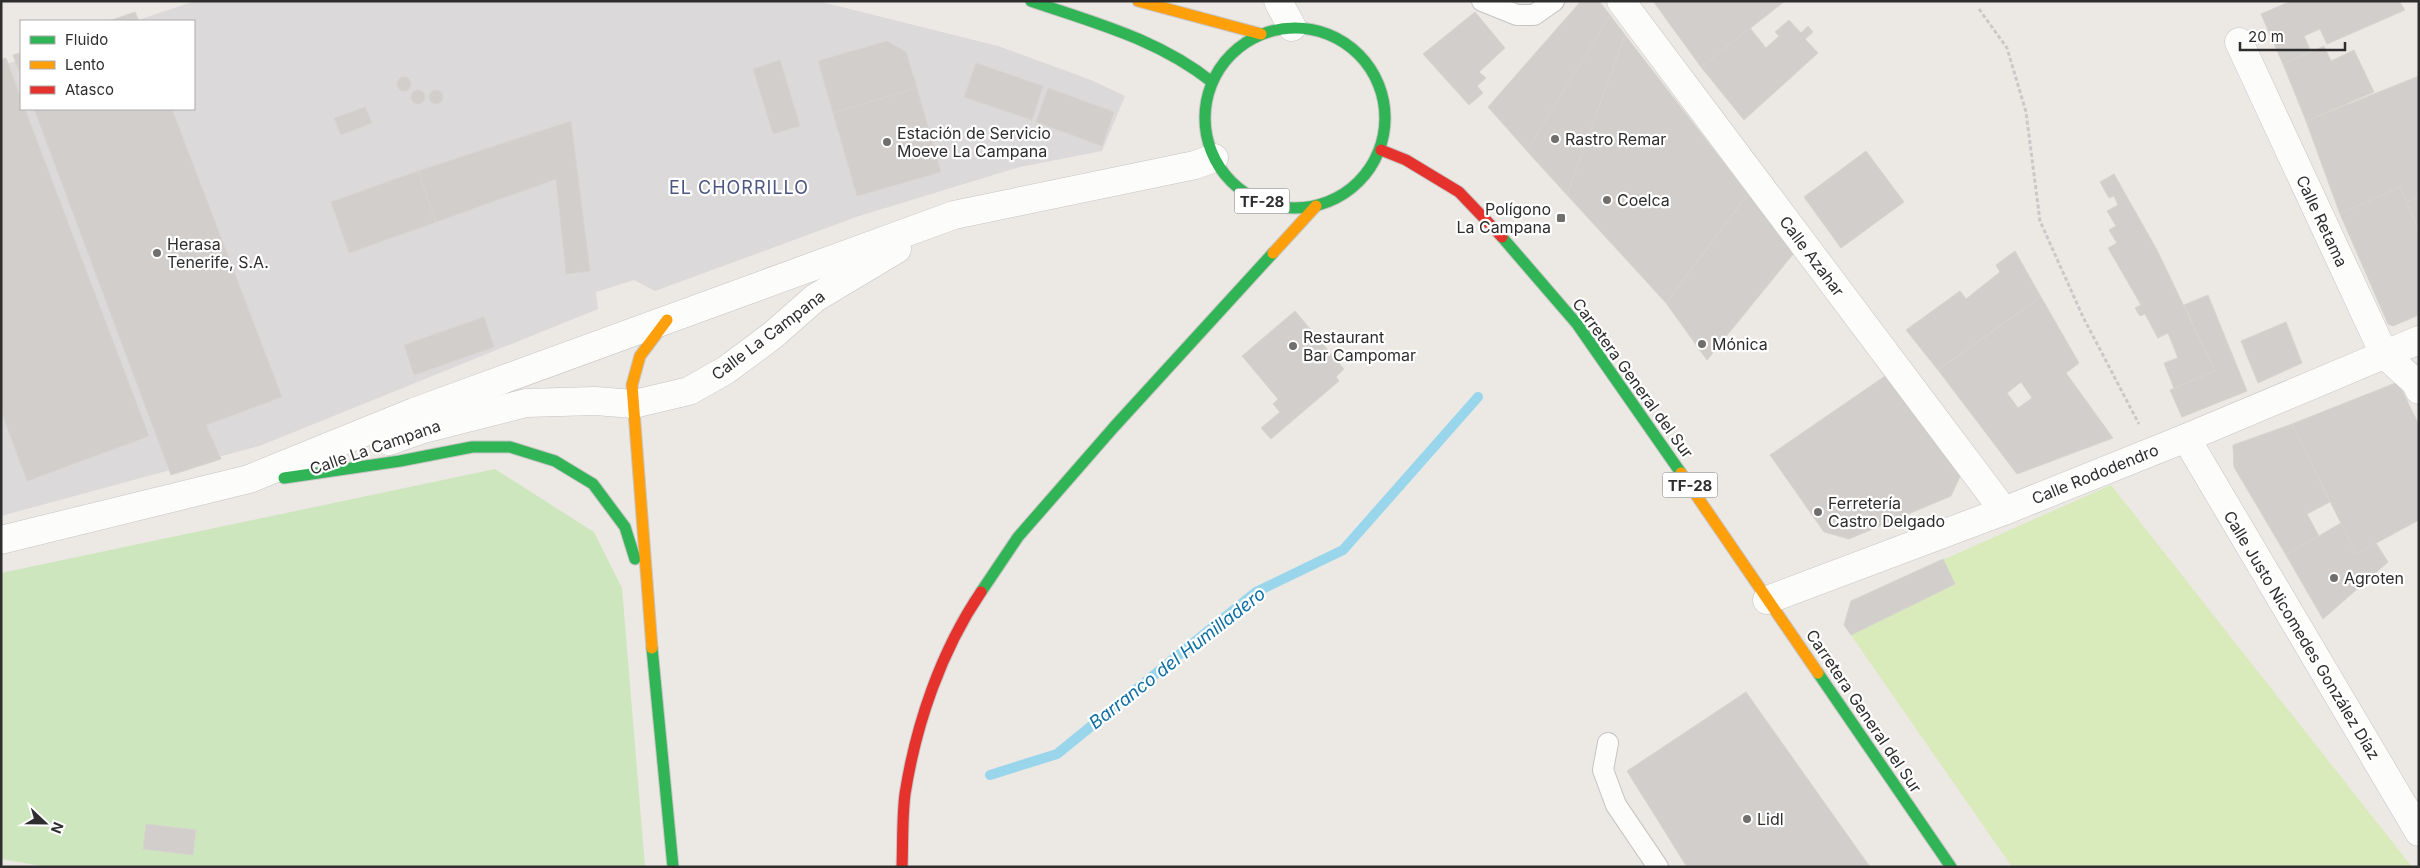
<svg xmlns="http://www.w3.org/2000/svg" width="2420" height="868" font-family="Inter,sans-serif">
<style>
.industrial{fill:#dcd9db}
.green{fill:#cee6be}
.pitch{fill:#d9eabb}
.lines{fill:none;stroke-linecap:round;stroke-linejoin:round}
.stream{stroke:#99d6ec;stroke-width:10}
.building{fill:#d1cecb;stroke:#d7d4d0;fill-rule:evenodd}
.lane-casing{stroke:#c5c4c5;stroke-width:22}
.street-casing{stroke:#c5c4c5;stroke-width:29}
.fast-casing{stroke:#c6c5c4;stroke-width:13}
.slow-casing{stroke:#c6c5c4;stroke-width:13}
.jam-casing{stroke:#c6c5c4;stroke-width:13}
.path{stroke:#c9c9c8;stroke-width:3;stroke-dasharray:4 2.5;stroke-linecap:butt}
.lane{stroke:#fcfcfb;stroke-width:20}
.street{stroke:#fcfcfb;stroke-width:28}
.fast{stroke:#30b455;stroke-width:11}
.slow{stroke:#ff9f0a;stroke-width:11}
.jam{stroke:#e5322d;stroke-width:11}
.poi-dot{fill:#706f6e;stroke:#fff;stroke-width:2}
.labels{text-anchor:middle;dominant-baseline:central;stroke-width:4.5;stroke-linejoin:round;paint-order:stroke}
.shield{fill:#fff;stroke:#6d6d6d;stroke-width:1}
.shield-label{font-size:15px;font-weight:bold;fill:#2e2e2e}
.poi-label{font-size:16px;fill:#2e2e2e;stroke:#fff;text-anchor:start}
.street-label{font-size:16px;fill:#2e2e2e;stroke:#fff}
.neighbourhood-label{font-size:18px;letter-spacing:1px;fill:#4d5680;stroke:#fff}
.water-label{font-size:18px;font-style:italic;fill:#0d6fa3;stroke:#fff}
</style>
<rect width="100%" height="100%" fill="#ece8e4"/>
<!-- industrial -->
<path class="industrial" d="M 195,1 L 818,1 L 998,46 L 1091,80 L 1125,96 L 1102,151 L 1020,167 L 859,216 L 655,291 L 634,280 L 596,292 L 598,309 L 262,445 L 1,516 L 1,66 L 21,59 L 21,109 L 194,109 L 194,21 L 135,21 Z"/>
<!-- green -->
<path class="green" d="M 495,469 L 594,532 L 622,588 L 645,867 L 48,867 L 1,859 L 1,573 Z"/>
<!-- pitch -->
<path class="pitch" d="M 2111,485 L 2412,867 L 2012,867 L 1844,625 L 1851,601 Z"/>
<g class="lines">
<!-- stream -->
<path class="stream" d="M 990,775 L 1057,754 L 1256,592 L 1343,550 L 1478,397"/>
</g>
<!-- building -->
<g class="building">
<path d="M 1581,1 L 1599,1 L 1610,15 L 1527,151 L 1488,107 Z"/>
<path d="M 1653,1 L 1785,1 L 1701,67 Z"/>
<path d="M 2291,1 L 2399,1 L 2405,10 L 2327,44 L 2320,29 L 2304,36 L 2311,52 L 2283,64 L 2261,14 Z"/>
<path d="M 135,12 L 139,21 L 109,21 Z"/>
<path d="M 1475,12 L 1505,48 L 1479,72 L 1486,78 L 1477,86 L 1483,93 L 1469,105 L 1423,54 Z"/>
<path d="M 1610,15 L 1625,35 L 1567,195 L 1527,151 Z"/>
<path d="M 1789,20 L 1801,33 L 1808,26 L 1813,32 L 1805,39 L 1818,53 L 1744,120 L 1701,67 L 1750,28 L 1766,48 L 1779,36 L 1775,32 Z"/>
<path d="M 1625,35 L 1748,194 L 1666,303 L 1567,195 Z"/>
<path d="M 887,41 L 906,52 L 917,88 L 833,113 L 818,61 Z"/>
<path d="M 2324,46 L 2331,61 L 2354,50 L 2374,92 L 2306,121 L 2283,64 Z"/>
<path d="M 21,53 L 21,76 L 13,55 Z"/>
<path d="M 6,58 L 21,99 L 21,109 L 25,109 L 149,436 L 27,481 L 1,411 L 1,60 Z"/>
<path d="M 780,60 L 800,126 L 773,134 L 753,69 Z"/>
<path d="M 976,63 L 1043,86 L 1032,120 L 964,97 Z"/>
<path d="M 2419,76 L 2419,196 L 2407,203 L 2400,187 L 2340,214 L 2306,121 Z"/>
<circle cx="404" cy="84" r="7"/>
<path d="M 917,88 L 941,172 L 857,196 L 833,113 Z"/>
<path d="M 1048,88 L 1114,112 L 1102,146 L 1036,122 Z"/>
<circle cx="436" cy="97" r="7"/>
<circle cx="418" cy="97" r="7"/>
<path d="M 365,107 L 372,123 L 341,135 L 334,118 Z"/>
<path d="M 34,109 L 172,109 L 282,397 L 206,425 L 221,459 L 171,475 Z"/>
<path d="M 571,121 L 590,271 L 566,274 L 556,179 L 436,222 L 418,171 Z"/>
<path d="M 1866,151 L 1904,202 L 1841,248 L 1804,197 Z"/>
<path d="M 418,171 L 436,222 L 349,253 L 331,202 Z"/>
<path d="M 2114,174 L 2157,250 L 2215,371 L 2174,388 L 2164,363 L 2178,358 L 2168,333 L 2158,338 L 2145,314 L 2140,316 L 2135,308 L 2141,305 L 2108,248 L 2117,243 L 2109,230 L 2116,226 L 2107,211 L 2118,205 L 2114,196 L 2109,198 L 2100,182 Z"/>
<path d="M 2400,187 L 2419,231 L 2419,315 L 2393,326 L 2388,324 L 2340,214 Z"/>
<path d="M 1748,194 L 1794,253 L 1707,360 L 1666,303 Z"/>
<path d="M 2419,196 L 2419,231 L 2407,203 Z"/>
<path d="M 2015,251 L 2041,297 L 1938,370 L 1906,330 L 1960,291 L 1966,299 L 2000,272 L 1996,265 Z"/>
<path d="M 2208,295 L 2247,391 L 2182,417 L 2170,390 L 2215,371 L 2184,305 Z"/>
<path d="M 2041,297 L 2079,363 L 2066,373 L 2113,438 L 2017,474 L 1938,370 ZM 2021,382 L 2032,398 L 2018,408 L 2007,393 Z"/>
<path d="M 1295,311 L 1344,369 L 1336,377 L 1339,381 L 1271,439 L 1261,428 L 1280,412 L 1273,404 L 1278,399 L 1242,356 Z"/>
<path d="M 484,317 L 494,347 L 414,375 L 404,345 Z"/>
<path d="M 2286,322 L 2302,363 L 2258,383 L 2241,341 Z"/>
<path d="M 1888,374 L 1963,470 L 1951,496 L 1849,539 L 1824,532 L 1770,455 Z"/>
<path d="M 2398,382 L 2419,425 L 2419,520 L 2356,554 L 2292,424 Z"/>
<path d="M 2292,424 L 2330,502 L 2307,514 L 2319,536 L 2286,555 L 2234,467 L 2233,445 Z"/>
<path d="M 2341,523 L 2356,554 L 2376,543 L 2388,562 L 2323,619 L 2286,555 Z"/>
<path d="M 1943,559 L 1955,584 L 1851,635 L 1844,625 L 1851,601 Z"/>
<path d="M 1746,692 L 1870,867 L 1687,867 L 1627,771 Z"/>
<path d="M 146,824 L 196,830 L 193,855 L 143,849 Z"/>
</g>
<g class="lines">
<!-- lane casing -->
<g class="lane-casing">
<g id="lane">
<path d="M 1482,1 L 1517,15 L 1534,15 L 1554,1"/>
<path d="M 1608,743 L 1603,770 L 1616,805 L 1658,867"/>
</g>
</g>
<!-- street casing -->
<g class="street-casing">
<g id="street">
<path d="M 1278,1 L 1292,27"/>
<path d="M 1621,1 L 2004,511"/>
<path d="M 2239,42 L 2384,354 L 2415,382 L 2419,390"/>
<path d="M 2186,438 L 2419,832"/>
<path d="M 389,441 L 420,430 L 526,403 L 595,401 L 634,404 L 689,391 L 726,370 L 773,335 L 815,298 L 897,249"/>
<path d="M 1,540 L 249,479 L 414,412 L 954,215 L 1195,165 L 1214,158"/>
<path d="M 1767,600 L 2004,511 L 2186,438 L 2419,340"/>
</g>
</g>
<!-- fast casing -->
<g class="fast-casing">
<g id="fast">
<path d="M 1031,1 C 1095,23 1158,39 1212,82"/>
<circle cx="1295" cy="118" r="90"/>
<path d="M 1502,237 L 1577,324 L 1681,473"/>
<path d="M 284,478 L 400,461 L 472,447 L 510,447 L 555,461 L 593,484 L 625,527 L 635,559"/>
<path d="M 981,592 L 1018,537 L 1114,427 L 1273,253"/>
<path d="M 652,648 L 673,867"/>
<path d="M 1818,673 L 1951,867"/>
</g>
</g>
<!-- slow casing -->
<g class="slow-casing">
<g id="slow">
<path d="M 1138,1 L 1261,34"/>
<path d="M 1273,253 L 1316,206"/>
<path d="M 1681,473 L 1818,673"/>
<path d="M 652,648 L 632,385 L 640,356 L 667,320"/>
</g>
</g>
<!-- jam casing -->
<g class="jam-casing">
<g id="jam">
<path d="M 1381,150 L 1406,160 L 1459,192 L 1502,237"/>
<path d="M 902,867 C 903,843 902,818 905,794 C 916,724 941,651 981,592"/>
</g>
</g>
<!-- path -->
<path class="path" d="M 1979,9 L 2007,48 L 2026,112 L 2040,221 L 2083,317 L 2139,424"/>
<!-- lane -->
<use href="#lane" class="lane"/>
<!-- street -->
<use href="#street" class="street"/>
<!-- fast -->
<use href="#fast" class="fast"/>
<!-- slow -->
<use href="#slow" class="slow"/>
<!-- jam -->
<use href="#jam" class="jam"/>
</g>
<!-- markers -->
<g class="poi-dot">
<circle cx="1555" cy="139" r="5"/>
<circle cx="887" cy="142" r="5"/>
<circle cx="1607" cy="200" r="5"/>
<rect x="1556" y="213" width="10" height="10" rx="2.5"/>
<circle cx="157" cy="253" r="5"/>
<circle cx="1702" cy="344" r="5"/>
<circle cx="1293" cy="346" r="5"/>
<circle cx="1818" cy="512" r="5"/>
<circle cx="2334" cy="578" r="5"/>
<circle cx="1747" cy="819" r="5"/>
</g>
<g class="labels">
<!-- shield labels -->
<g class="shield">
<rect x="1234.5" y="188.5" width="55" height="25" rx="4"/>
<rect x="1662.5" y="472.5" width="55" height="25" rx="4"/>
</g>
<g class="shield-label">
<text x="1262" y="201">TF-28</text>
<text x="1690" y="485">TF-28</text>
</g>
<!-- poi labels -->
<g class="poi-label">
<text x="897" y="133">Estación de Servicio<tspan x="897" dy="18">Moeve La Campana</tspan></text>
<text x="1565" y="139">Rastro Remar</text>
<text x="1617" y="200">Coelca</text>
<text x="1551" y="209" text-anchor="end">Polígono<tspan x="1551" dy="18">La Campana</tspan></text>
<text x="167" y="244">Herasa<tspan x="167" dy="18">Tenerife, S.A.</tspan></text>
<text x="1303" y="337">Restaurant<tspan x="1303" dy="18">Bar Campomar</tspan></text>
<text x="1712" y="344">Mónica</text>
<text x="1828" y="503">Ferretería<tspan x="1828" dy="18">Castro Delgado</tspan></text>
<text x="2344" y="578">Agroten</text>
<text x="1757" y="819">Lidl</text>
</g>
<!-- street labels -->
<g class="street-label">
<text transform="translate(2322 221) rotate(65)">Calle Retama</text>
<text transform="translate(1812 256) rotate(53)">Calle Azahar</text>
<text transform="translate(768 335) rotate(-37)">Calle La Campana</text>
<text transform="translate(1633 378) rotate(54)">Carretera General del Sur</text>
<text transform="translate(375 447) rotate(-19)">Calle La Campana</text>
<text transform="translate(2095 474) rotate(-22)">Calle Rododendro</text>
<text transform="translate(2302 635) rotate(59)">Calle Justo Nicomedes González Díaz</text>
<text transform="translate(1864 711) rotate(56)">Carretera General del Sur</text>
</g>
<!-- neighbourhood labels -->
<g class="neighbourhood-label">
<text x="739" y="187">EL CHORRILLO</text>
</g>
<!-- water labels -->
<g class="water-label">
<text transform="translate(1177 658) rotate(-38)">Barranco del Humilladero</text>
</g>
</g>
<!-- border -->
<rect width="2420" height="868" fill="none" stroke="#2e2e2e" stroke-width="5"/>
<!-- legend -->
<rect x="20" y="20" width="175" height="90" fill="#ffffff" stroke="#ababab"/>
<rect x="30" y="36" width="25" height="8" fill="#30b455" stroke="#ababab"/>
<text x="65" y="45" font-size="15" fill="#2e2e2e">Fluido</text>
<rect x="30" y="61" width="25" height="8" fill="#ff9f0a" stroke="#ababab"/>
<text x="65" y="70" font-size="15" fill="#2e2e2e">Lento</text>
<rect x="30" y="86" width="25" height="8" fill="#e5322d" stroke="#ababab"/>
<text x="65" y="95" font-size="15" fill="#2e2e2e">Atasco</text>
<!-- north arrow -->
<g transform="translate(45 823) rotate(112)" stroke="#ffffff" stroke-width="4" paint-order="stroke">
<path d="M0-4L9 19L0 12L-9 19Z" fill="#2e2e2e"/>
<text y="-8" font-size="14" font-weight="bold" text-anchor="middle" fill="#2e2e2e">N</text>
</g>
<!-- scale -->
<path d="M2240 42v8h105v-8" fill="none" stroke="#2e2e2e" stroke-width="2.5"/>
<text x="2248" y="42" font-size="15" fill="#2e2e2e" stroke="#ffffff" stroke-width="4" paint-order="stroke">20 m</text>
</svg>
